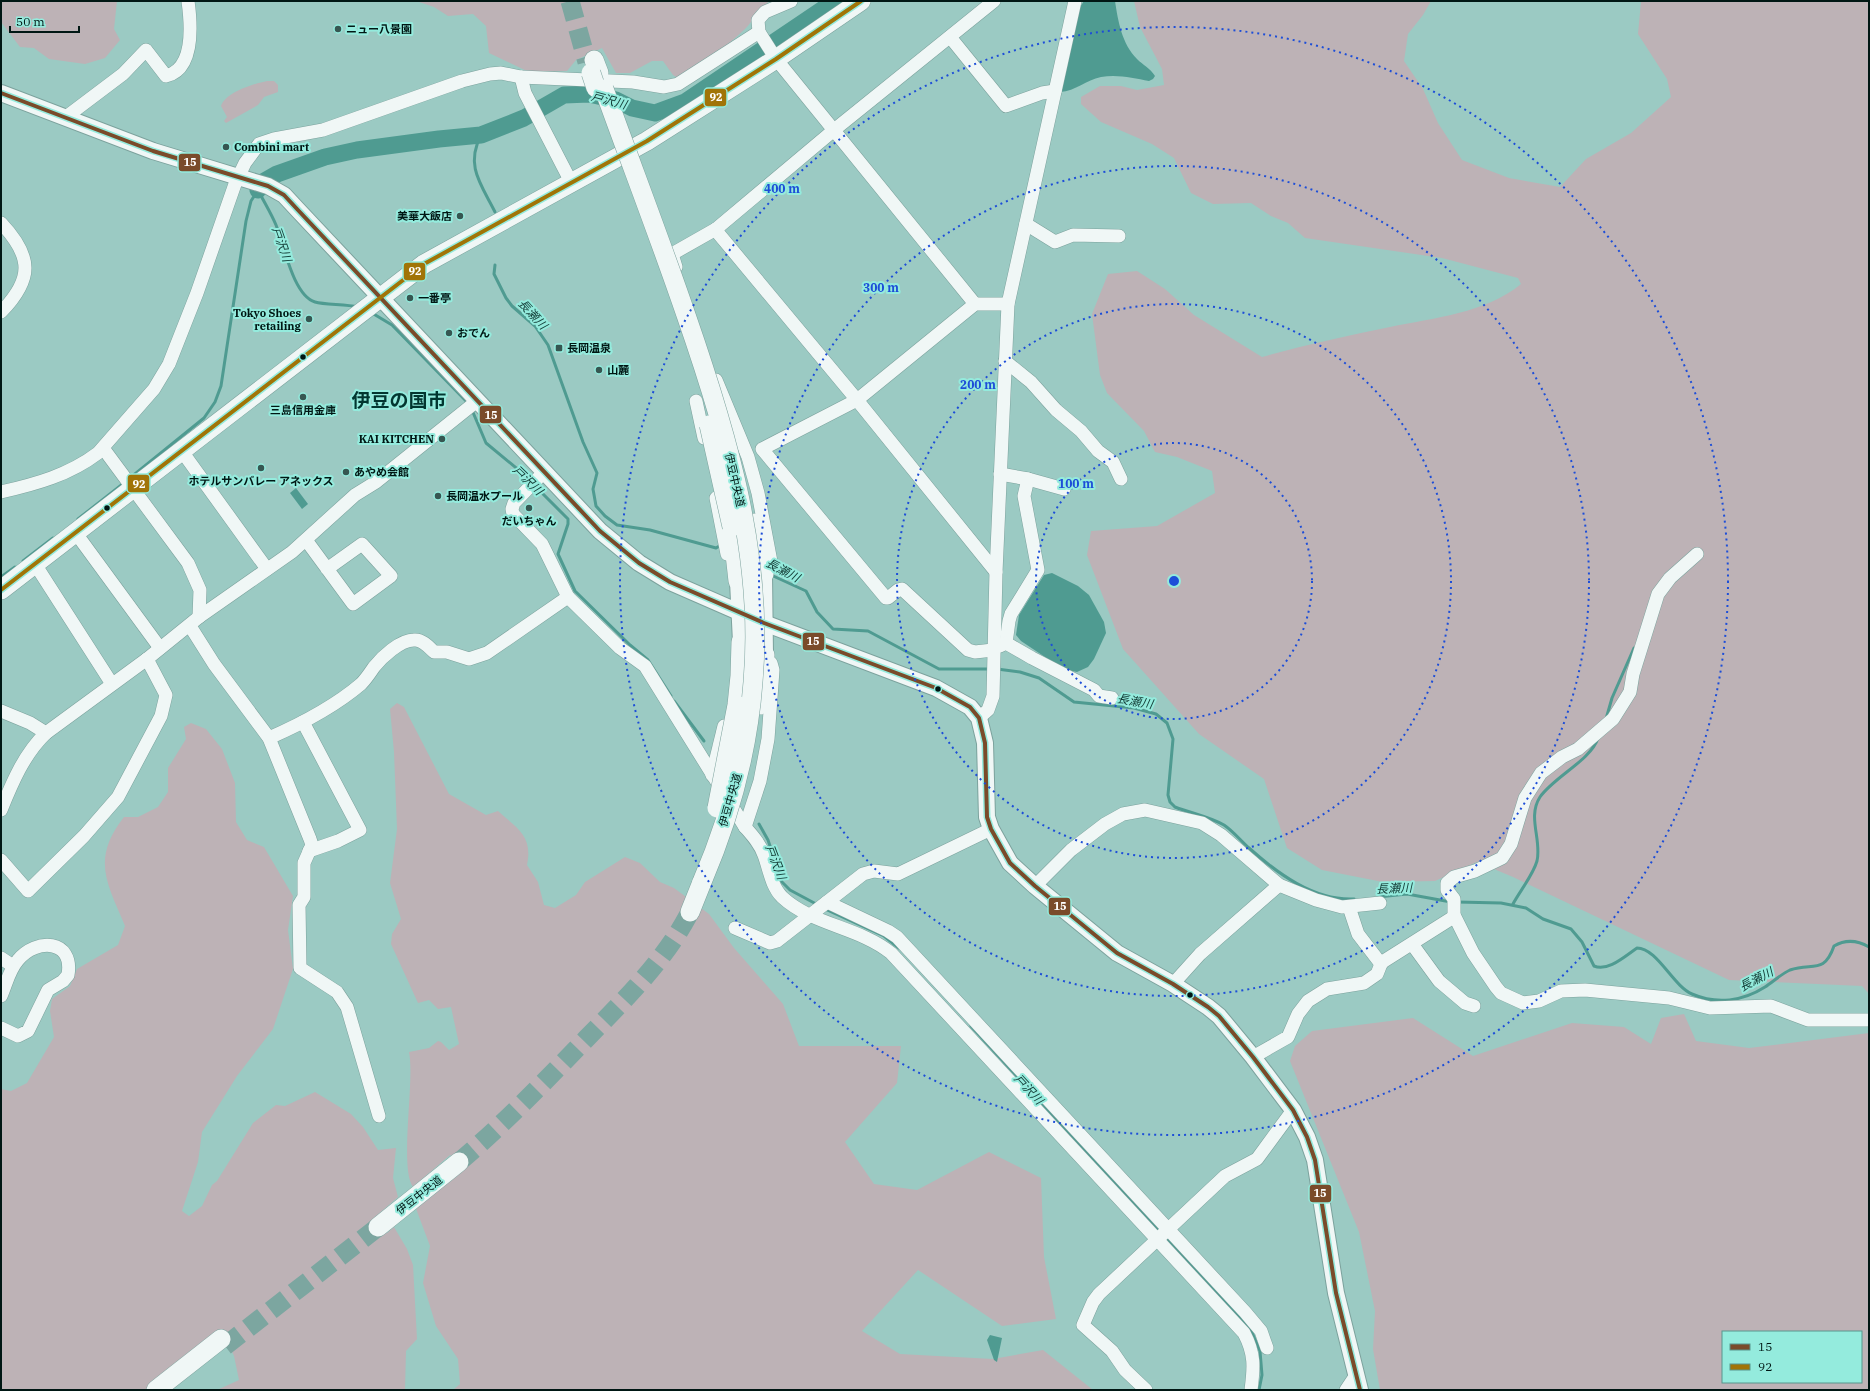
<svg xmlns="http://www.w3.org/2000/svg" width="1870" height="1391" font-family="'IBM Plex Serif','Noto Sans JP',serif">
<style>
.green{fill:#bdb2b6;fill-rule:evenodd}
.water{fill:#4f9b91}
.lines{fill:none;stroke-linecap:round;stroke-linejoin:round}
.stream{stroke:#4f9b91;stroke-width:3}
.river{stroke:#4f9b91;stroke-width:17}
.highway-tunnel{stroke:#7ca6a0;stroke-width:19;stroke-dasharray:19 10;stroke-linecap:butt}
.minor-casing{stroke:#7ca29d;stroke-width:14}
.major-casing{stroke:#7ca29d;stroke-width:18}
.highway-casing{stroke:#7ca29d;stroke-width:20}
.minor{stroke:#f0f7f6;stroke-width:13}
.major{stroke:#f0f7f6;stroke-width:16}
.highway{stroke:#f0f7f6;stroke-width:19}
.highway-bridge-casing{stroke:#7ca29d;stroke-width:20;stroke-linecap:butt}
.highway-bridge{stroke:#f0f7f6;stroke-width:19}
.bus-1-casing{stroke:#94ebdd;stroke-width:7}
.bus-2-casing{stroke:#94ebdd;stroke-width:7}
.bus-1{stroke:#7a4b2a;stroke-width:4}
.bus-2{stroke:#a17407;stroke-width:4}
.ring{fill:none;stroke:#1d4ed8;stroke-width:2;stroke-dasharray:2 4}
.poi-dot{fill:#365651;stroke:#94ebdd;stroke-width:1.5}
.bus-dot{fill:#001714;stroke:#94ebdd;stroke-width:1.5}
.labels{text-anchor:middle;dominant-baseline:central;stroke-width:4;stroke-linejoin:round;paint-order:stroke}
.poi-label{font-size:11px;font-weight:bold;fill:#001714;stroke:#94ebdd;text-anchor:start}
.street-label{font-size:11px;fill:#001714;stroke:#94ebdd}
.water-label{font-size:12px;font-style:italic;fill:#133c36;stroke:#94ebdd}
.town-label{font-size:19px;font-weight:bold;fill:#023630;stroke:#94ebdd}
.centre{fill:#1d4ed8;stroke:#94ebdd;stroke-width:2}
.ring-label{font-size:12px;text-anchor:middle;font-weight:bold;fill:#1d4ed8;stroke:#94ebdd;stroke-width:4;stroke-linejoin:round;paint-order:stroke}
.line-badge{stroke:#94ebdd;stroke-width:1.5}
.badge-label{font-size:11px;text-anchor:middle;font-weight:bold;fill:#fff}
</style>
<rect width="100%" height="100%" fill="#9bcac3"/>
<!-- green -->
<g class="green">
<path d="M 1,1 L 117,1 L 114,29 L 120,40 L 105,58 L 85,64 L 49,59 L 34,48 L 20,47 L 1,22 Z"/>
<path d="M 416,1 L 770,1 C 759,8 754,20 745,29 C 725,48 702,64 681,80 L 673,75 L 663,61 L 652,61 L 630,73 L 616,73 L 602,48 L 576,60 L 567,71 L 529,72 L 489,53 L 486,26 L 473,14 L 448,16 L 434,7 Z"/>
<path d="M 1134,1 L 1431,1 L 1423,15 L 1408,34 L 1404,61 L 1423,89 L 1438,123 L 1462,160 L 1509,178 L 1560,187 L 1586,159 L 1631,133 L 1671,97 L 1667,79 L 1638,34 L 1641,1 L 1869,1 L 1869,994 L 1862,986 L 1729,980 L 1513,877 L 1477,862 L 1435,881 L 1383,882 L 1322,870 L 1287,848 L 1264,779 L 1199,734 L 1123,649 L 1087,555 L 1091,531 L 1157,526 L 1215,493 L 1212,471 L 1177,457 L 1155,452 L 1144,431 L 1107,393 L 1100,375 L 1092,314 L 1108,274 L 1137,271 L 1165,289 L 1194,315 L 1262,357 C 1304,345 1347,336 1390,327 C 1433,318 1486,313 1521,284 L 1518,278 L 1442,258 L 1305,238 L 1288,223 L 1271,216 L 1251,203 L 1213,204 L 1191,193 L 1174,158 L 1152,144 L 1101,122 L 1081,104 L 1081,97 L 1100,86 L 1121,86 L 1137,90 L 1164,85 L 1162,69 L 1140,27 Z"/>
<path d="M 267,81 L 274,81 L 278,85 L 278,92 L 264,97 L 258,105 L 226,123 L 224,121 L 227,117 L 221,106 C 226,92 253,84 267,81 Z"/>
<path d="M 397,703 L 404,707 L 449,794 L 486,815 L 498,811 C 518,829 533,836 527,865 L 538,882 L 544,905 L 555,908 L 576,895 L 585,882 L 625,857 L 640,863 L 660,882 L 674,888 L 709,914 L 734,948 L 783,1004 L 799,1046 L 901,1046 L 897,1083 L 845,1142 L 874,1184 L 917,1190 L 989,1152 L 1041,1178 L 1044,1257 L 1056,1319 L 1002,1326 L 918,1270 L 862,1331 L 900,1354 L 993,1359 L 1043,1350 L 1093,1390 L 453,1390 L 460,1384 L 458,1359 L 436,1326 L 423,1283 L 430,1246 L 415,1206 L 462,1167 L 450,1155 L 413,1187 C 399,1168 415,1081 409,1052 L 429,1048 L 438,1041 L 441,1042 L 449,1050 L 459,1044 L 451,1007 L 438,1009 L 429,1000 L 418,1003 L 391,944 L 392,934 L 401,919 L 390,883 L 397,829 L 394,752 L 390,709 Z"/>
<path d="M 191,723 L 206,729 L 222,749 L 235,783 L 236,822 L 247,840 L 264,847 L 293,896 L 288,930 L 293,969 L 273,1029 L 237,1076 L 202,1132 L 198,1162 L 182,1211 L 189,1216 L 202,1206 L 212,1185 L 217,1181 L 253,1123 L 276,1105 L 285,1106 L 315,1092 L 351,1114 L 363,1127 L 378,1150 L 396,1148 L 393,1178 L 398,1197 L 374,1218 L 387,1233 L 394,1227 L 407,1249 L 413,1265 L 417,1339 L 406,1351 L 405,1390 L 217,1390 L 239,1380 L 234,1356 L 224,1334 L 150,1390 L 1,1390 L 1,1089 L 11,1091 L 27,1083 L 54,1037 L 50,1011 L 52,999 L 70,986 L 77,969 L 118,945 L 125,926 C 107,883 91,859 124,817 L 138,817 L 158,807 L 168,792 L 168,768 L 186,739 L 184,727 Z"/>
<path d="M 1684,1014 L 1696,1041 L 1749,1048 L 1869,1033 L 1869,1390 L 1380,1390 L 1373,1349 L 1375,1311 L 1359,1232 L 1290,1061 L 1295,1046 L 1312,1031 L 1413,1018 L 1473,1056 L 1572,1023 L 1624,1027 L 1651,1044 L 1661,1018 ZM 1723,1332 L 1861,1332 L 1861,1382 L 1723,1382 Z"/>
</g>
<!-- water -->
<g class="water">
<path d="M 1084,1 L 1115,1 C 1118,21 1122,44 1137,59 C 1143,65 1150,68 1155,76 L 1153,79 L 1149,81 C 1134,78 1117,74 1101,77 C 1086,80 1076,91 1060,92 L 1080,7 Z"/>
<path d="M 296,488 L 308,504 L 302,509 L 290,493 Z"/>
<path d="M 1052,573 L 1078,586 L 1089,595 L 1104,622 L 1106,633 L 1094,659 L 1088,667 L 1077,672 L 1063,669 L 1021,641 L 1016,635 L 1019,615 L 1044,575 Z"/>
<path d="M 990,1335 L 1002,1338 L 997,1362 L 994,1360 L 987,1340 Z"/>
</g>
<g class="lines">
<!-- stream -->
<g class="stream">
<path d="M 481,135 C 465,166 481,184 495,212"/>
<path d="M 258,190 C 264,202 271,213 276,225 C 284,245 293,295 315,302 C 325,305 345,304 358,307"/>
<path d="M 495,265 L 494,274 L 506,298 L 512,306 L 535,326 L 548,345 L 583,442 L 597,473 L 593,489 L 596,506 L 605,516 L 617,525 L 650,530 L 716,548 L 721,545"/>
<path d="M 372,313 L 392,325 L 468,403"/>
<path d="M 472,410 L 486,443 L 532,481"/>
<path d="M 130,478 L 204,418 L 215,402 L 221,386 L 246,221 L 251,201 L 258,190"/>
<path d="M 535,486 L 568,519 L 568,524 L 558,554 L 575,591 L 630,645 L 648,660 L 671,696"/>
<path d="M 78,519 L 124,483"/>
<path d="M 23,561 L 53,538"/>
<path d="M 771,575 L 806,591 L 817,612 L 833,629 L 868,631 L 939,669 L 990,669"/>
<path d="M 1,577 L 15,567"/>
<path d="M 997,669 L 1020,672 L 1039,678 L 1074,702 L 1134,708 L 1156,714 L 1167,723 L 1173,739 L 1168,795 L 1170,802 L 1175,807 C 1191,813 1210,817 1224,825 C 1233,831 1241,841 1249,848 C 1277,873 1314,901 1354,899"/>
<path d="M 674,701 L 704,741"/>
<path d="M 1606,719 L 1612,698 L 1634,648"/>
<path d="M 759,824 L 768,840 L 782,882 L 790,890 L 818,905"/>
<path d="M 1378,897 L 1407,894 L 1451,902"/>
<path d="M 1457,902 L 1501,903 L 1526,908 L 1543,919 L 1571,929 L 1582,942 L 1594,966 C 1608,972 1625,956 1637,948 C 1657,948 1673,986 1692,994 C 1717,1005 1743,1001 1765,987 C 1773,982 1781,974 1790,970 C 1812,962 1824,975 1834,946 C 1846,939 1857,940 1869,947"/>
<path d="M 1513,904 C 1520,891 1533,875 1537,861 C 1542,840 1527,817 1540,797 C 1554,777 1591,760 1598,738"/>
<path d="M 825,909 L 884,936 L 899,948"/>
<path d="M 971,1026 L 1160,1232"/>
<path d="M 1164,1236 L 1250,1328 L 1260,1351 L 1262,1375 L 1259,1390"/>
</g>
<!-- river -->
<path class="river" d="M 258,190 L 263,182 L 277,174 L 325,157 L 357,150 L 439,139 L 481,135 L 524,118 L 564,95 L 589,94 L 616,100 L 632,108 L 655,113 L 685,102 L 835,1"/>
<!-- highway-tunnel -->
<g class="highway-tunnel">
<path d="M 570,1 L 587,62"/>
<path d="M 459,1162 C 504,1124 545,1081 586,1039 C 625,999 664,962 690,912"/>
<path d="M 225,1346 L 378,1227"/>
</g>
<!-- minor casing -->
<g class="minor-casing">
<g id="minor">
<path d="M 791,1 L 765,12 L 758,20 L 759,32 L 776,59 L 975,304"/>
<path d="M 994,1 L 834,130 L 716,229 L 718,233 L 857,400 L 996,572"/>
<path d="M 950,37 L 1006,106 L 1042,93 L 1055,91"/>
<path d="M 521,77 L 525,93 L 571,182"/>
<path d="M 66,117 L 123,74 L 146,50 L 166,76 C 195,69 191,23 188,1"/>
<path d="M 1,223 C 33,257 33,279 1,312"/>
<path d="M 1026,224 L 1055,242 L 1073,235 L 1119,236"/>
<path d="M 676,267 L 672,254 L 716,229"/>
<path d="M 1005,361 L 1031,382 L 1056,410 L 1081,431 L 1098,451 L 1113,462 L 1121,479"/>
<path d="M 716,380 L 748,457 L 758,493 L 772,567"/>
<path d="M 696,401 L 704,438"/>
<path d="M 103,448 L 188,563 L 200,590 L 199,617"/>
<path d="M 181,450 L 267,569"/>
<path d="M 544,472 L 514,503 L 512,509 L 513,514 L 542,544 L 568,597 L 620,648 L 645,666 L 745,827 C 753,836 760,844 764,855 C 769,868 771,886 782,897 C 812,925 859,927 891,953 L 1244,1333 C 1255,1354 1254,1367 1251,1390"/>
<path d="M 1000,474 L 1028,479 L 1064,489"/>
<path d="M 1,492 C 36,484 69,475 98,453 L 154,389 L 169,364 L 197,293 L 235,184 L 245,163 L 259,144 L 274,139 L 323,130 L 462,81 L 490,74 L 501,73 L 521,77 L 633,82 L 664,87 L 678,84 L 759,32"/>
<path d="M 716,498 L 727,554"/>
<path d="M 75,532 L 160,648"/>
<path d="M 306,540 L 353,604 L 391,576 L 362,544 L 327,569"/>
<path d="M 35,564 L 112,684"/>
<path d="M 190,626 L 214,664 L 269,738 L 310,839 L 312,845 L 304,863 L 304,897 L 299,905 L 300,968 L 337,992 L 347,1007 L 379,1116"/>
<path d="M 1006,643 L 1009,621 L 1011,614 L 1038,570 L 1024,496 L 1028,479"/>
<path d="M 1000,646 L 1006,643 L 1032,658 L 1094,690 L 1099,696 L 1112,698"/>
<path d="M 993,650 L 975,652 L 968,650 L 902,589 L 898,590 L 888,598 L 886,598 L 762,449 L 857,400 L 975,304 L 1008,304"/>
<path d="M 1,711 L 30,723 L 46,733"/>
<path d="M 979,718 L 988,710 L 993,696 L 996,572 L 1008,304 L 1075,1"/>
<path d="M 303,722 L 360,830 L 338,841 L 309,851"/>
<path d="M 269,738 C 301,724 334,707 361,684 C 366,679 370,673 374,667 C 382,657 400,640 414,640 C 422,639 429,647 434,652 L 447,652 L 469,659 L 487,653 L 568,597"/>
<path d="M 712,775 L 724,726"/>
<path d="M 1,810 C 12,783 24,754 46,733 L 147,659 L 199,617 L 292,552 L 355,495 L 376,482 L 477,401"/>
<path d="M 745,827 L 760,781 L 768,739 L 773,670 L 771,663"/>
<path d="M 1,860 L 28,891 L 84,836 L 118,797 L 161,716 L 166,695 L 147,659"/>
<path d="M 1035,886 L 1071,850 L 1105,824 L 1123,814 L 1145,810 L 1202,823 L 1221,835 L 1279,885 L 1316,900 L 1342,907 L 1380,903"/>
<path d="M 827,902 L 888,931 L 897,937 L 1245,1312 L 1261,1331 L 1267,1348"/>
<path d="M 1349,907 L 1358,934 L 1381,964"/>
<path d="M 1454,917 L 1454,899 L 1447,890 L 1447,883 L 1454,877 L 1475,871 L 1502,858 L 1511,844 L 1525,798 L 1541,773 L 1562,757 L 1578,749 L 1613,719 L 1630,692 L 1633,674 L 1658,594 L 1670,578 L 1697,554"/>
<path d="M 735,928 L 770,943 L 777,941 L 863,874 L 874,871 L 898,874 L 991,829"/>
<path d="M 1412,944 L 1439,981 L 1465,1003 L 1474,1006"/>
<path d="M 1,958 L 13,966"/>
<path d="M 1173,984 L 1200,954 L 1279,885"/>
<path d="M 1,996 C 6,985 9,970 18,960 C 36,938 74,939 68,975 L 63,981 L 48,990 L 28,1031 L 18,1036 L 1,1028"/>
<path d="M 1253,1057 L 1288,1037 L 1298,1014 L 1308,1001 L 1327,989 L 1364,983 L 1377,974 L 1381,964 L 1384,961 L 1452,918 L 1455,917 L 1473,953 L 1496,987 L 1501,993 L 1523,1003 L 1539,1001 L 1561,991 L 1585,990 L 1669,998 L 1710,1008 L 1771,1006 L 1808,1020 L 1869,1020"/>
<path d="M 1146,1390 L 1125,1370 L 1112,1351 L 1083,1325 L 1093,1302 L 1099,1294 L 1225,1176 L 1257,1159 L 1293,1110"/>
<path d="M 1346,1390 L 1356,1375"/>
</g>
</g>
<!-- major casing -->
<g class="major-casing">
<g id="major">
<path d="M 1,93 L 153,151 L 268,186 L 284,195 L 297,209 L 600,531 L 639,563 L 670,582 L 764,623 L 936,688 L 970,707 L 979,718 L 985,743 L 987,817 L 991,829 L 1010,863 L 1035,886 L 1117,953 L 1173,984 L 1208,1007 L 1219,1016 L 1253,1057 L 1293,1110 L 1307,1137 L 1315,1160 L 1336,1293 L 1360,1390"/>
<path d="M 764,574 L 765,655"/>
<path d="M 738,581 L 741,642"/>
</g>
</g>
<!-- highway casing -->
<g class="highway-casing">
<g id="highway">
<path d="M 594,60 L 599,73"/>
<path d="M 754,523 L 764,574"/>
<path d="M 732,527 L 738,581"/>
<path d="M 1,590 L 424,264 L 647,141 L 776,59 L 861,1"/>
<path d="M 737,705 L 740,676 L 741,642"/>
<path d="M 760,705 L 765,655"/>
<path d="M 690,912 L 702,882"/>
<path d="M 378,1227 L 459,1162"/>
<path d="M 156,1390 L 221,1339"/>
</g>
</g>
<!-- minor -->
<use href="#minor" class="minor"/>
<!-- major -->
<use href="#major" class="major"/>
<!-- highway -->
<use href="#highway" class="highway"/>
<!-- highway-bridge casing -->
<g class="highway-bridge-casing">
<g id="highway-bridge">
<path d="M 591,73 L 596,88"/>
<path d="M 604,89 C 631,164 660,239 686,315 C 727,433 764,556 753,682 C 748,751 729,819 702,882"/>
<path d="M 709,425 L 732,527"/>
<path d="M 717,808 L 737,705"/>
</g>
</g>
<!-- highway-bridge -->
<use href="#highway-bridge" class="highway-bridge"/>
<!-- bus-1 casing -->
<g class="bus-1-casing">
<path id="bus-1" d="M 1,93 L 153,151 L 268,186 L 284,195 L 297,209 L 600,531 L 639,563 L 670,582 L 764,623 L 936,688 L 970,707 L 979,718 L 985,743 L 987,817 L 991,829 L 1010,863 L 1035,886 L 1117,953 L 1173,984 L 1208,1007 L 1219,1016 L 1253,1057 L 1293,1110 L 1307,1137 L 1315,1160 L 1336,1293 L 1360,1390"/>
</g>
<!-- bus-2 casing -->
<g class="bus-2-casing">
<path id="bus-2" d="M 1,590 L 424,264 L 647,141 L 776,59 L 861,1"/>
</g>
<!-- bus-1 -->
<use href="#bus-1" class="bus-1"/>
<!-- bus-2 -->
<use href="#bus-2" class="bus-2"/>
</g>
<!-- distance rings -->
<g class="ring">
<circle cx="1174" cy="581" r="138"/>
<circle cx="1174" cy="581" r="277"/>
<circle cx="1174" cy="581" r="415"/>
<circle cx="1174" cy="581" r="554"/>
</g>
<!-- markers -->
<g class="poi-dot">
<circle cx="338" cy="29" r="4"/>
<circle cx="226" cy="147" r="4"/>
<circle cx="460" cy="216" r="4"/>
<circle cx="410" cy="298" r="4"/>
<circle cx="309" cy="319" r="4"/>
<circle cx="449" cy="333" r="4"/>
<rect x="555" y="344" width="8" height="8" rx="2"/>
<circle cx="599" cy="370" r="4"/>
<circle cx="303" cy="397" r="4"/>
<circle cx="442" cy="439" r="4"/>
<circle cx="261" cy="468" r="4"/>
<circle cx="346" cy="472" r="4"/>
<circle cx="438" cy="496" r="4"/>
<circle cx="529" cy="508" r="4"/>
</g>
<g class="bus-dot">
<circle cx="303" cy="357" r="3.5"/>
<circle cx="107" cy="508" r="3.5"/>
<circle cx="938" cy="689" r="3.5"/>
<circle cx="1190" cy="995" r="3.5"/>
</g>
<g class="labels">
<!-- poi labels -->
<g class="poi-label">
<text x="346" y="29">ニュー八景園</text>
<text x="234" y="147">Combini mart</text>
<text x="452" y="216" text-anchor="end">美華大飯店</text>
<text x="418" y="298">一番亭</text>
<text x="301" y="313" text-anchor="end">Tokyo Shoes<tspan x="301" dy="13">retailing</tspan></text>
<text x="457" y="333">おでん</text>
<text x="567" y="348">長岡温泉</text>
<text x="607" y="370">山麓</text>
<text x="303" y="410" text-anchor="middle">三島信用金庫</text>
<text x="434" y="439" text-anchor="end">KAI KITCHEN</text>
<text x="354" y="472">あやめ会館</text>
<text x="261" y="481" text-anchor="middle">ホテルサンバレー アネックス</text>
<text x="446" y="496">長岡温水プール</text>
<text x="529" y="521" text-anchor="middle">だいちゃん</text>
</g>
<!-- street labels -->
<g class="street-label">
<text transform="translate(735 480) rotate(77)">伊豆中央道</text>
<text transform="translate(730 800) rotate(-74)">伊豆中央道</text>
<text transform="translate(419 1195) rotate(-38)">伊豆中央道</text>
</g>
<!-- water labels -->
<g class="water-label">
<text transform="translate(609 100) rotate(15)">戸沢川</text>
<text transform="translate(282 244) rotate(71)">戸沢川</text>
<text transform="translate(533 314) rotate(47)">長瀬川</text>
<text transform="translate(528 480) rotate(44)">戸沢川</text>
<text transform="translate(783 570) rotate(28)">長瀬川</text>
<text transform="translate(1135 701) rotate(10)">長瀬川</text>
<text transform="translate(776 862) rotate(69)">戸沢川</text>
<text transform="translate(1394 888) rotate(-2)">長瀬川</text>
<text transform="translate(1756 979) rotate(-28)">長瀬川</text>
<text transform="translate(1029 1089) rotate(47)">戸沢川</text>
</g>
<!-- town labels -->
<g class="town-label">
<text x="399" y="400">伊豆の国市</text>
</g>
</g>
<circle cx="1174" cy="581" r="6" class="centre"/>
<g class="ring-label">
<text x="782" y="193">400 m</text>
<text x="881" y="292">300 m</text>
<text x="978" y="389">200 m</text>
<text x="1076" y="488">100 m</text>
</g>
<g class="line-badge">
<rect x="704" y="88" width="23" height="19" rx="4" fill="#a17407"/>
<rect x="178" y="153" width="23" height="19" rx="4" fill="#7a4b2a"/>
<rect x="403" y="262" width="23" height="19" rx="4" fill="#a17407"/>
<rect x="479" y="405" width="23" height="19" rx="4" fill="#7a4b2a"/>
<rect x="127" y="474" width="23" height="19" rx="4" fill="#a17407"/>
<rect x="802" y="632" width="23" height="19" rx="4" fill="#7a4b2a"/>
<rect x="1048" y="897" width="23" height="19" rx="4" fill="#7a4b2a"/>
<rect x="1309" y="1184" width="23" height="19" rx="4" fill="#7a4b2a"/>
</g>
<g class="badge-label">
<text x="716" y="101">92</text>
<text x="190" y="166">15</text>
<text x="415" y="275">92</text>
<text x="491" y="419">15</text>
<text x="139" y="488">92</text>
<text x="813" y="645">15</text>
<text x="1060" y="910">15</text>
<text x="1320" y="1197">15</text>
</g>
<!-- border -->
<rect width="1870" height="1391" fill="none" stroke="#001714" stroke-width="4"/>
<!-- legend -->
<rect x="1722" y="1331" width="140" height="52" fill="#94ebdd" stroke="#59968d"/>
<rect x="1730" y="1344" width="20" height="6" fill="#7a4b2a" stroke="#59968d"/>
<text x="1758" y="1351" font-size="12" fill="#001714">15</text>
<rect x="1730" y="1364" width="20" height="6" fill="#a17407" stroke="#59968d"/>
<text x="1758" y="1371" font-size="12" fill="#001714">92</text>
<!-- scale -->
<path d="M10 26v6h69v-6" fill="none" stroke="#001714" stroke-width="2"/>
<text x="16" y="26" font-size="12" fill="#001714" stroke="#94ebdd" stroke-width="3" paint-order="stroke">50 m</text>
</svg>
